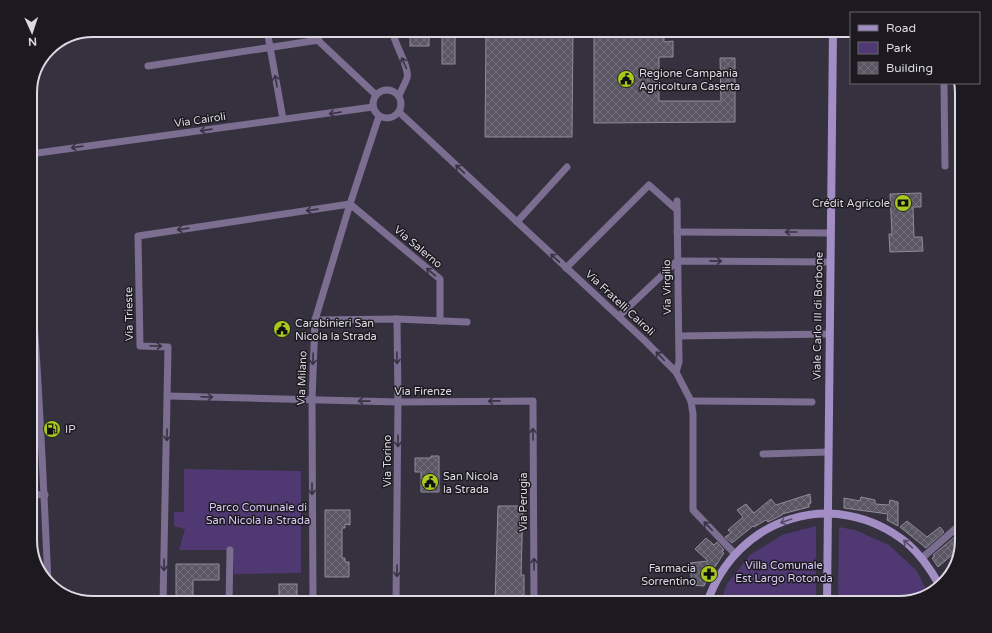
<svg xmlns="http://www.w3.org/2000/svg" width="992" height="633" font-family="'Varela Round',sans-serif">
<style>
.green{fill:#503972}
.building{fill:url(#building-cross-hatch);stroke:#908b9b}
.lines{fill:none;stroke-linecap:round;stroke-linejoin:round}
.street{stroke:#7b6e91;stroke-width:7}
.secondary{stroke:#a28ec5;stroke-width:8}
.oneway{stroke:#383342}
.oneway2{stroke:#584e6a}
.labels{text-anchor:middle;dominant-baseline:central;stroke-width:3;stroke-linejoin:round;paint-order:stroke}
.poi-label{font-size:11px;fill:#dcd9e2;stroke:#1c1a20;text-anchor:start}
.street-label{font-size:11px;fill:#dcd9e2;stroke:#1c1a20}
.park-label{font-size:11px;fill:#d9caf5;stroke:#1c1a20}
.rim{fill:none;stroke:#dcd9e2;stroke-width:2}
</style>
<defs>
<pattern id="building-cross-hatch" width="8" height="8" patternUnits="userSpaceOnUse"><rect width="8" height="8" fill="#5b5664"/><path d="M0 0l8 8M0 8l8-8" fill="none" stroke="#726e7a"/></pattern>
</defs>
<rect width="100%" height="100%" fill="#36313e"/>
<!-- green -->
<g class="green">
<path d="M 184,469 L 301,471 L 301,573 L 234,574 L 233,550 L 179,550 L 185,529 L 174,526 L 174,512 L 184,512 Z"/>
<path d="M 816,526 L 816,603 L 720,603 L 727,584 L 750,555 L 782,535 Z"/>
<path d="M 839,527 L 855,530 L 889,545 L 916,570 L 929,595 L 899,603 L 838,603 Z"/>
</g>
<!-- building -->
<g class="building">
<rect x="410" y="30" width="19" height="16"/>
<rect x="442" y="30" width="13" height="34"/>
<path d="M 486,30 L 573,30 L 572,137 L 485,137 Z"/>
<path d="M 594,30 L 664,30 L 664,42 L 673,41 L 673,57 L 659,57 L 659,101 L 721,101 L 720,58 L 735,58 L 735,122 L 594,123 Z"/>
<path d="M 921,193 L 921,207 L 913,207 L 914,237 L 922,237 L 923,251 L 890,252 L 889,234 L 892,234 L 890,194 Z"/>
<path d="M 431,456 L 439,456 L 439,492 L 421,492 L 421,472 L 415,472 L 415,458 L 431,458 Z"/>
<path d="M 810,494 L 811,503 L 809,504 L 809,507 L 782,514 L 782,515 L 768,522 L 766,520 L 754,527 L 753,526 L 732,543 L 725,537 L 731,533 L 728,530 L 743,517 L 737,510 L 746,504 L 754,513 L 771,499 L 776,505 Z"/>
<path d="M 861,497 L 875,500 L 875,504 L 889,505 L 890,500 L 898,502 L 898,526 L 887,520 L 888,514 L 844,508 L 844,498 L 860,501 Z"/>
<path d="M 498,506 L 523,506 L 521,575 L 524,575 L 524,603 L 495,603 Z"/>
<path d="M 325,510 L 350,510 L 350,525 L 345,524 L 345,528 L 342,528 L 342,558 L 345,558 L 345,562 L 349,562 L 349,577 L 325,577 Z"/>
<path d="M 907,521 L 927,537 L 940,527 L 944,532 L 926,548 L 900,527 Z"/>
<path d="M 962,531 L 962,540 L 960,548 L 938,567 L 932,558 L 935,556 L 933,555 Z"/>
<path d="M 706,538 L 714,545 L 717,542 L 724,550 L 722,551 L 724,553 L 707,579 L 704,586 L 692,585 L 690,563 L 708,561 L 695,549 Z"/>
<path d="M 176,564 L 219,564 L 219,580 L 193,580 L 193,603 L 176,603 Z"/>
<rect x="279" y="584" width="18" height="19"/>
</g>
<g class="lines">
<!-- street -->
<g class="street">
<path d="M 267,30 L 283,119"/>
<path d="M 307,30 L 376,95"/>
<path d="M 392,30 C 394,44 410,67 407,78 C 405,84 401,90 399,96"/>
<path d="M 148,66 L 319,40"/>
<path d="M 944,83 L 945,166"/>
<circle cx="387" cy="104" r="14"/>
<path d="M 399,112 L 644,340 L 676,372 L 691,401 L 693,414 L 693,510 L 735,554"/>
<path d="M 30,154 L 373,107"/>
<path d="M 517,222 L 567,167"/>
<path d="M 677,232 L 830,233"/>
<path d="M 566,268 L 649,185 L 677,210"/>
<path d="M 30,269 C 39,373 43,477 48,581"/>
<path d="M 619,316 L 677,261 L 830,262"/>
<path d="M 315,320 L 397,319 L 467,322"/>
<path d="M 679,336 L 829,334"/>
<path d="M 676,372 L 679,362 L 677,201"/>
<path d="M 168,396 L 398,402 L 533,401 L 534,603"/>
<path d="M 691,401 L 812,402"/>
<path d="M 763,454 L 828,452"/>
<path d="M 30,494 L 45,495"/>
<path d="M 922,558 L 962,523"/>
<path d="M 163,603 L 168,347 L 140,346 L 138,236 L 350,204 L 440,279 L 440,321"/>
<path d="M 229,603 L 230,550"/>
<path d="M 313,603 L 312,400 L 315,320 L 350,204 L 379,116"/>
<path d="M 396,603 L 398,402 L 397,319"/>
</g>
<!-- secondary -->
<g class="secondary">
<path d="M 707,603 C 736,517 835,485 907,543 C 921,555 931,570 940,586"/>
<path d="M 827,603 L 833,30"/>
</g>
</g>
<!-- one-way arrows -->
<defs><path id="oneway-shaft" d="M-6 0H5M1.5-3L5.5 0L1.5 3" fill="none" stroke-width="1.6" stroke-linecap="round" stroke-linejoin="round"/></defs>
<g class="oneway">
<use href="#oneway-shaft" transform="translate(404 63) rotate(-114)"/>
<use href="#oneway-shaft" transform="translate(276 81) rotate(-101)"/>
<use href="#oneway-shaft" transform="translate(335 113) rotate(172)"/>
<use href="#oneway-shaft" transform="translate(206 130) rotate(172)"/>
<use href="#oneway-shaft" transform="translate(77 147) rotate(172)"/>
<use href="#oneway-shaft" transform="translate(460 169) rotate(-137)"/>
<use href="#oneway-shaft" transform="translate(312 210) rotate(172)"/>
<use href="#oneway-shaft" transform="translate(183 229) rotate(172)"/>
<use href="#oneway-shaft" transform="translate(791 232) rotate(-180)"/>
<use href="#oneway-shaft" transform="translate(555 258) rotate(-137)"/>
<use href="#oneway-shaft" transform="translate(716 261) rotate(1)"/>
<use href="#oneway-shaft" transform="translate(431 272) rotate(-140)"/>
<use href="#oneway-shaft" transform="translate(156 346) rotate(2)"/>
<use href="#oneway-shaft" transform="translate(660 356) rotate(-134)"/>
<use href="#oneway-shaft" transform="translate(397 358) rotate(89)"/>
<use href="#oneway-shaft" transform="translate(313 359) rotate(92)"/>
<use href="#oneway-shaft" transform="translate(207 397) rotate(2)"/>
<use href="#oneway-shaft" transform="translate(364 401) rotate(-179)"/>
<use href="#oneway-shaft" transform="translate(494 401) rotate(179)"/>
<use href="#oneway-shaft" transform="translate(533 434) rotate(-91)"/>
<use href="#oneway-shaft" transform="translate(167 435) rotate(91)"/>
<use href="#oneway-shaft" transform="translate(398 441) rotate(90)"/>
<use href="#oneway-shaft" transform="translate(312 489) rotate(90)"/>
<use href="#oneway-shaft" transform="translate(708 526) rotate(-134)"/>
<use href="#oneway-shaft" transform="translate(534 564) rotate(-90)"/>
<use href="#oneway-shaft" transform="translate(164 565) rotate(91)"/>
<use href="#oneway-shaft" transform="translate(397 571) rotate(91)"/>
</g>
<g class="oneway2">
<use href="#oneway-shaft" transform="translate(786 521) rotate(161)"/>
<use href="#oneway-shaft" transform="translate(908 544) rotate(-139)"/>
</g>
<!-- icons -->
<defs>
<g id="civic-disc" transform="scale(0.9)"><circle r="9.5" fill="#a7c81f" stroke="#1c1a20"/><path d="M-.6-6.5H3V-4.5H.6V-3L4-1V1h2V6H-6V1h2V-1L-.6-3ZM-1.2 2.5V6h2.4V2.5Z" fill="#111"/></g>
<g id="bank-disc" transform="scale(0.9)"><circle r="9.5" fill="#a7c81f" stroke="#1c1a20"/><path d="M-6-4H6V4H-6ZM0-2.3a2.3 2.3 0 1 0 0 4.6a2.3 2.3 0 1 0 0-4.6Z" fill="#111"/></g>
<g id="fuel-disc" transform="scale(0.9)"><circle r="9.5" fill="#a7c81f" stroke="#1c1a20"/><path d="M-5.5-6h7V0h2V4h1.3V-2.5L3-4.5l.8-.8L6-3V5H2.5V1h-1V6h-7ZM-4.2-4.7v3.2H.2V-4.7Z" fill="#111"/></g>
<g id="pharmacy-disc" transform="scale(0.9)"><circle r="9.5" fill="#a7c81f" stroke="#1c1a20"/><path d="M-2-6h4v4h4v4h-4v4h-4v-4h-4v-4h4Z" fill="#111"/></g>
</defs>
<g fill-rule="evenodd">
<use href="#civic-disc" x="626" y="79"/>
<use href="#bank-disc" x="903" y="203"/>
<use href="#civic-disc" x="282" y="329"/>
<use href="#fuel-disc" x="52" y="429"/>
<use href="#civic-disc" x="430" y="482"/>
<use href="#pharmacy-disc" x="709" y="574"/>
</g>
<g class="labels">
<!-- poi labels -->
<g class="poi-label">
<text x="639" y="73">Regione Campania<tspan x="639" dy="13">Agricoltura Caserta</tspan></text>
<text x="890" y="203" text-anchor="end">Crédit Agricole</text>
<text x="295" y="323">Carabinieri San<tspan x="295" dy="13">Nicola la Strada</tspan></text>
<text x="65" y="429">IP</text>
<text x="443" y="476">San Nicola<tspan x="443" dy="13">la Strada</tspan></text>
<text x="696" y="568" text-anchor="end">Farmacia<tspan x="696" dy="13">Sorrentino</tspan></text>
</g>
<!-- street labels -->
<g class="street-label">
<text transform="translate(200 120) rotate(-8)">Via Cairoli</text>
<text transform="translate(418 247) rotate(40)">Via Salerno</text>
<text transform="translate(667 287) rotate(-91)">Via Virgilio</text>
<text transform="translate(620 303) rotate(43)">Via Fratelli Cairoli</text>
<text transform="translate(129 314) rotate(-91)">Via Trieste</text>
<text transform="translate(818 316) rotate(-89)">Viale Carlo III di Borbone</text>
<text transform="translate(302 378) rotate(-88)">Via Milano</text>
<text x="423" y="391">Via Firenze</text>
<text transform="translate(387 461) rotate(-90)">Via Torino</text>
<text transform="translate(523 502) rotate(-90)">Via Perugia</text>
</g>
<!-- park labels -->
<g class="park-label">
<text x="258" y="507">Parco Comunale di<tspan x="258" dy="13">San Nicola la Strada</tspan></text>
<text x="784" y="565">Villa Comunale<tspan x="784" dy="13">Est Largo Rotonda</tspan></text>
</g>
</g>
<!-- crop -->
<path d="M0 0H992V633H0ZM93 37H899A56 56 0 0 1 955 93V540A56 56 0 0 1 899 596H93A56 56 0 0 1 37 540V93A56 56 0 0 1 93 37Z" fill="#1c1a20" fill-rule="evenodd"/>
<path class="rim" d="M93 37H899A56 56 0 0 1 955 93V540A56 56 0 0 1 899 596H93A56 56 0 0 1 37 540V93A56 56 0 0 1 93 37Z"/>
<!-- legend -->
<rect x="850" y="12" width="130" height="72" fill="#1c1a20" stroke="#69666e"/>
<rect x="858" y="25" width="20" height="6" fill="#a28ec5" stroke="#69666e"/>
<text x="886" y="32" font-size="12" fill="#dcd9e2">Road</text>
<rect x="858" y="42" width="20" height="12" fill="#503972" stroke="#69666e"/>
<text x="886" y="52" font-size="12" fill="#dcd9e2">Park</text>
<rect x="858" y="62" width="20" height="12" fill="url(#building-cross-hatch)" stroke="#69666e"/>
<text x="886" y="72" font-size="12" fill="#dcd9e2">Building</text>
<!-- north arrow -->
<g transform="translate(32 32) rotate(177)" stroke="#1c1a20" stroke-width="3" paint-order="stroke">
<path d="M0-3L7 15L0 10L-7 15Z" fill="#dcd9e2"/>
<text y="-6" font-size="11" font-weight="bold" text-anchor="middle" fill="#dcd9e2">N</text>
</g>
</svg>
